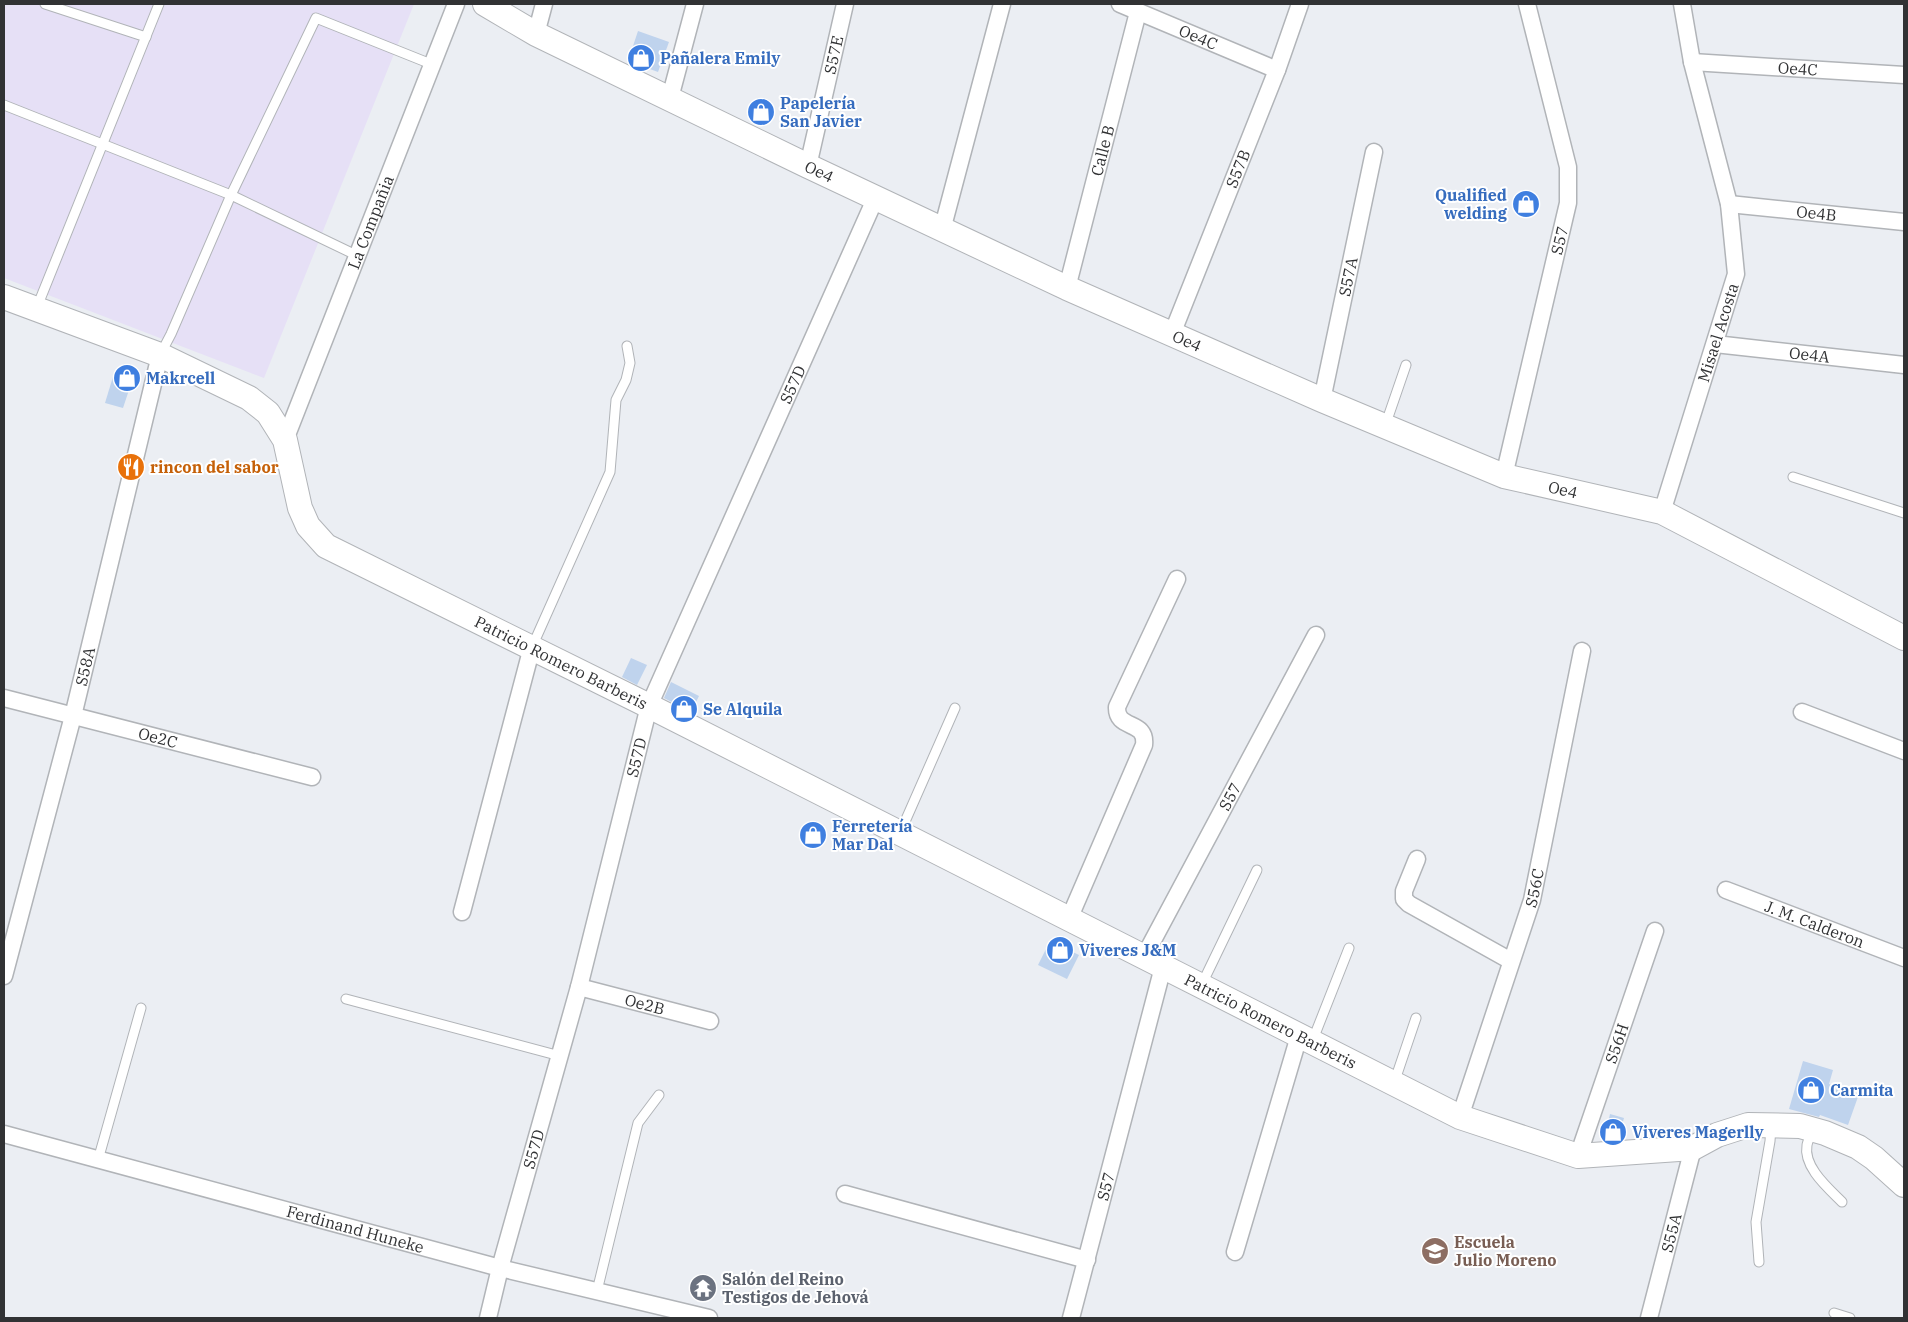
<svg xmlns="http://www.w3.org/2000/svg" width="1908" height="1322" font-family="'IBM Plex Serif',serif">
<style>
.commercial{fill:#e6e0f6}
.building{fill:#bfd3ed}
.lines{fill:none;stroke-linecap:round;stroke-linejoin:round}
.lane-casing{stroke:#b1b4b8;stroke-width:11}
.street-casing{stroke:#b1b4b8;stroke-width:19}
.secondary-casing{stroke:#b1b4b8;stroke-width:26}
.lane{stroke:#fff;stroke-width:9}
.street{stroke:#fff;stroke-width:16}
.secondary{stroke:#fff;stroke-width:24}
.labels{text-anchor:middle;dominant-baseline:central;stroke-width:4;stroke-linejoin:round;paint-order:stroke}
.street-label{font-size:16px;fill:#313234;stroke:#fff}
.shop-label{font-size:16px;font-weight:bold;fill:#366cbe;stroke:#fff;text-anchor:start}
.food-label{font-size:16px;font-weight:bold;fill:#c56008;stroke:#fff;text-anchor:start}
.education-label{font-size:16px;font-weight:bold;fill:#785e54;stroke:#fff;text-anchor:start}
.worship-label{font-size:16px;font-weight:bold;fill:#5b616d;stroke:#fff;text-anchor:start}
</style>
<rect width="100%" height="100%" fill="#ebeef3"/>
<!-- commercial -->
<path class="commercial" d="M 4,4 L 414,4 L 264,378 L 4,278 Z"/>
<!-- building -->
<g class="building">
<path d="M 638,31 L 669,42 L 658,72 L 628,61 Z"/>
<path d="M 115,370 L 134,375 L 123,408 L 105,403 Z"/>
<path d="M 631,658 L 647,665 L 637,685 L 622,677 Z"/>
<path d="M 671,682 L 699,696 L 691,712 L 664,698 Z"/>
<path d="M 809,824 L 824,830 L 817,847 L 802,840 Z"/>
<path d="M 1050,941 L 1079,955 L 1067,979 L 1038,965 Z"/>
<path d="M 1803,1061 L 1833,1070 L 1829,1084 L 1859,1094 L 1848,1125 L 1820,1115 L 1819,1117 L 1789,1109 Z"/>
<path d="M 1610,1114 L 1624,1118 L 1618,1139 L 1604,1140 Z"/>
</g>
<g class="lines">
<!-- lane casing -->
<g class="lane-casing">
<g id="lane">
<path d="M 45,4 L 146,37"/>
<path d="M 4,105 L 231,195 L 356,255"/>
<path d="M 37,307 L 159,4"/>
<path d="M 160,355 L 171,334 L 231,195 L 316,18 L 431,64"/>
<path d="M 1385,426 L 1406,365"/>
<path d="M 1793,477 L 1904,513"/>
<path d="M 532,647 L 610,472 L 616,400 L 626,380 L 630,363 L 627,346"/>
<path d="M 900,833 L 955,708"/>
<path d="M 1201,986 L 1257,870"/>
<path d="M 346,999 L 560,1056"/>
<path d="M 1312,1042 L 1349,948"/>
<path d="M 1394,1083 L 1416,1018"/>
<path d="M 1813,1129 C 1811,1134 1808,1140 1807,1145 C 1803,1167 1828,1188 1842,1202"/>
<path d="M 98,1160 L 141,1008"/>
<path d="M 1759,1262 L 1756,1222 L 1770,1141 L 1771,1127"/>
<path d="M 597,1291 L 638,1123 L 659,1095"/>
<path d="M 1834,1313 L 1850,1318"/>
</g>
</g>
<!-- street casing -->
<g class="street-casing">
<g id="street">
<path id="s1" d="M 1120,4 L 1277,70"/>
<path d="M 536,34 L 544,4"/>
<path id="s2" d="M 1692,62 L 1904,75"/>
<path d="M 670,98 L 695,4"/>
<path id="s3" d="M 808,166 L 845,4"/>
<path id="s4" d="M 1729,204 L 1904,222"/>
<path d="M 942,230 L 1002,4"/>
<path id="s5" d="M 1067,288 L 1138,12"/>
<path id="s6" d="M 1172,334 L 1277,70 L 1300,4"/>
<path id="s7" d="M 1715,344 L 1904,365"/>
<path id="s8" d="M 1322,400 L 1374,152"/>
<path id="s9" d="M 285,440 L 456,4"/>
<path id="s10" d="M 1504,476 L 1568,203 L 1568,167 L 1527,4"/>
<path id="s11" d="M 1662,512 L 1736,274 L 1729,204 L 1692,62 L 1682,4"/>
<path id="s12" d="M 4,698 L 312,777"/>
<path d="M 1802,712 L 1904,751"/>
<path d="M 1417,859 L 1404,891 L 1404,899 L 1409,904 L 1511,961"/>
<path id="s13" d="M 1726,890 L 1904,958"/>
<path d="M 462,912 L 532,647"/>
<path d="M 1069,919 L 1144,745 C 1147,719 1116,731 1117,707 L 1177,579"/>
<path id="s14" d="M 1144,957 L 1316,635"/>
<path id="s15" d="M 4,976 L 73,716 L 160,355"/>
<path id="s16" d="M 579,987 L 710,1021"/>
<path id="s17" d="M 1460,1117 L 1532,900 L 1582,651"/>
<path id="s18" d="M 4,1134 L 500,1268 L 709,1318"/>
<path id="s19" d="M 1578,1156 L 1655,931"/>
<path d="M 845,1194 L 1087,1260"/>
<path d="M 1235,1252 L 1299,1036"/>
<path id="s20" d="M 488,1318 L 500,1268 L 579,987 L 649,706 L 876,197"/>
<path id="s21" d="M 1071,1318 L 1163,967"/>
<path id="s22" d="M 1649,1318 L 1693,1148"/>
</g>
</g>
<!-- secondary casing -->
<g class="secondary-casing">
<g id="secondary">
<path id="s23" d="M 485,4 L 536,34 L 808,166 L 1067,288 L 1322,400 L 1504,476 L 1662,512 L 1904,638"/>
<path id="s24" d="M 4,297 L 160,355 L 249,398 L 268,413 L 285,440 L 300,508 L 308,526 L 326,546 L 649,706 L 1460,1117 L 1578,1156 L 1693,1148 L 1717,1135 L 1748,1125 L 1800,1126 L 1825,1133 L 1858,1147 L 1874,1158 L 1904,1185"/>
</g>
</g>
<!-- lane -->
<use href="#lane" class="lane"/>
<!-- street -->
<use href="#street" class="street"/>
<!-- secondary -->
<use href="#secondary" class="secondary"/>
</g>
<!-- icons -->
<defs>
<g id="shop-disc" transform="scale(1.4375)"><circle r="9.5" fill="#3f7fe0" stroke="#fff"/><path d="M-5-2.5h2.3a2.7 3.5 0 0 1 5.4 0H5L5.5 6h-11ZM-1.5-2.5h3a1.5 2.3 0 0 0-3 0Z" fill="#fff"/></g>
<g id="restaurant-disc" transform="scale(1.4375)"><circle r="9.5" fill="#e8710a" stroke="#fff"/><path d="M-5-6h1v4h1v-4h1v4h1v-4h1v5L-1.5 .5V6h-2V.5L-5-1ZM5-6V6H3V1.5H1.5Q1.5-4 5-6Z" fill="#fff"/></g>
<g id="school-disc" transform="scale(1.4375)"><circle r="9.5" fill="#8d6e63" stroke="#fff"/><path d="M0-5L7-2L0 1L-7-2ZM-4 1L0 2.5L4 1V4Q0 6-4 4Z" fill="#fff"/></g>
<g id="temple-disc" transform="scale(1.4375)"><circle r="9.5" fill="#6b7280" stroke="#fff"/><path d="M0-6L5-2H3V0L6.5 2.5H4V6H1.5V3h-3V6H-4V2.5H-6.5L-3 0V-2H-5Z" fill="#fff"/></g>
</defs>
<g fill-rule="evenodd">
<use href="#shop-disc" x="641" y="58"/>
<use href="#shop-disc" x="761" y="112"/>
<use href="#shop-disc" x="1526" y="204"/>
<use href="#shop-disc" x="127" y="378"/>
<use href="#restaurant-disc" x="131" y="467"/>
<use href="#shop-disc" x="684" y="709"/>
<use href="#shop-disc" x="813" y="835"/>
<use href="#shop-disc" x="1060" y="950"/>
<use href="#shop-disc" x="1811" y="1090"/>
<use href="#shop-disc" x="1613" y="1132"/>
<use href="#school-disc" x="1435" y="1251"/>
<use href="#temple-disc" x="703" y="1288"/>
</g>
<g class="labels">
<!-- street labels -->
<g class="street-label">
<text stroke="none"><textPath href="#s1" startOffset="85">Oe4C</textPath></text>
<text stroke="none"><textPath href="#s3" startOffset="114">S57E</textPath></text>
<text stroke="none"><textPath href="#s2" startOffset="106">Oe4C</textPath></text>
<text stroke="none"><textPath href="#s5" startOffset="142">Calle B</textPath></text>
<text stroke="none"><textPath href="#s6" startOffset="178">S57B</textPath></text>
<text stroke="none"><textPath href="#s23" startOffset="374">Oe4</textPath></text>
<text stroke="none"><textPath href="#s4" startOffset="88">Oe4B</textPath></text>
<text stroke="none"><textPath href="#s9" startOffset="234">La Compañia</textPath></text>
<text stroke="none"><textPath href="#s10" startOffset="242">S57</textPath></text>
<text stroke="none"><textPath href="#s8" startOffset="126">S57A</textPath></text>
<text stroke="none"><textPath href="#s11" startOffset="188">Misael Acosta</textPath></text>
<text stroke="none"><textPath href="#s23" startOffset="779">Oe4</textPath></text>
<text stroke="none"><textPath href="#s7" startOffset="95">Oe4A</textPath></text>
<text stroke="none"><textPath href="#s20" startOffset="985">S57D</textPath></text>
<text stroke="none"><textPath href="#s23" startOffset="1184">Oe4</textPath></text>
<text stroke="none"><textPath href="#s24" startOffset="700">Patricio Romero Barberis</textPath></text>
<text stroke="none"><textPath href="#s15" startOffset="320">S58A</textPath></text>
<text stroke="none"><textPath href="#s12" startOffset="159">Oe2C</textPath></text>
<text stroke="none"><textPath href="#s20" startOffset="580">S57D</textPath></text>
<text stroke="none"><textPath href="#s14" startOffset="182">S57</textPath></text>
<text stroke="none"><textPath href="#s17" startOffset="241">S56C</textPath></text>
<text stroke="none"><textPath href="#s13" startOffset="95">J. M. Calderon</textPath></text>
<text stroke="none"><textPath href="#s16" startOffset="68">Oe2B</textPath></text>
<text stroke="none"><textPath href="#s24" startOffset="1495">Patricio Romero Barberis</textPath></text>
<text stroke="none"><textPath href="#s19" startOffset="119">S56H</textPath></text>
<text stroke="none"><textPath href="#s20" startOffset="175">S57D</textPath></text>
<text stroke="none"><textPath href="#s21" startOffset="136">S57</textPath></text>
<text stroke="none"><textPath href="#s18" startOffset="364">Ferdinand Huneke</textPath></text>
<text stroke="none"><textPath href="#s22" startOffset="88">S55A</textPath></text>
</g>
<!-- shop labels -->
<g class="shop-label">
<text x="660" y="58">Pañalera Emily</text>
<text x="780" y="103">Papelería<tspan x="780" dy="18">San Javier</tspan></text>
<text x="1507" y="195" text-anchor="end">Qualified<tspan x="1507" dy="18">welding</tspan></text>
<text x="146" y="378">Makrcell</text>
<text x="703" y="709">Se Alquila</text>
<text x="832" y="826">Ferretería<tspan x="832" dy="18">Mar Dal</tspan></text>
<text x="1079" y="950">Viveres J&amp;M</text>
<text x="1830" y="1090">Carmita</text>
<text x="1632" y="1132">Viveres Magerlly</text>
</g>
<!-- food labels -->
<g class="food-label">
<text x="150" y="467">rincon del sabor</text>
</g>
<!-- education labels -->
<g class="education-label">
<text x="1454" y="1242">Escuela<tspan x="1454" dy="18">Julio Moreno</tspan></text>
</g>
<!-- worship labels -->
<g class="worship-label">
<text x="722" y="1279">Salón del Reino<tspan x="722" dy="18">Testigos de Jehová</tspan></text>
</g>
</g>
<!-- border -->
<rect width="1908" height="1322" fill="none" stroke="#313234" stroke-width="10"/>
</svg>
